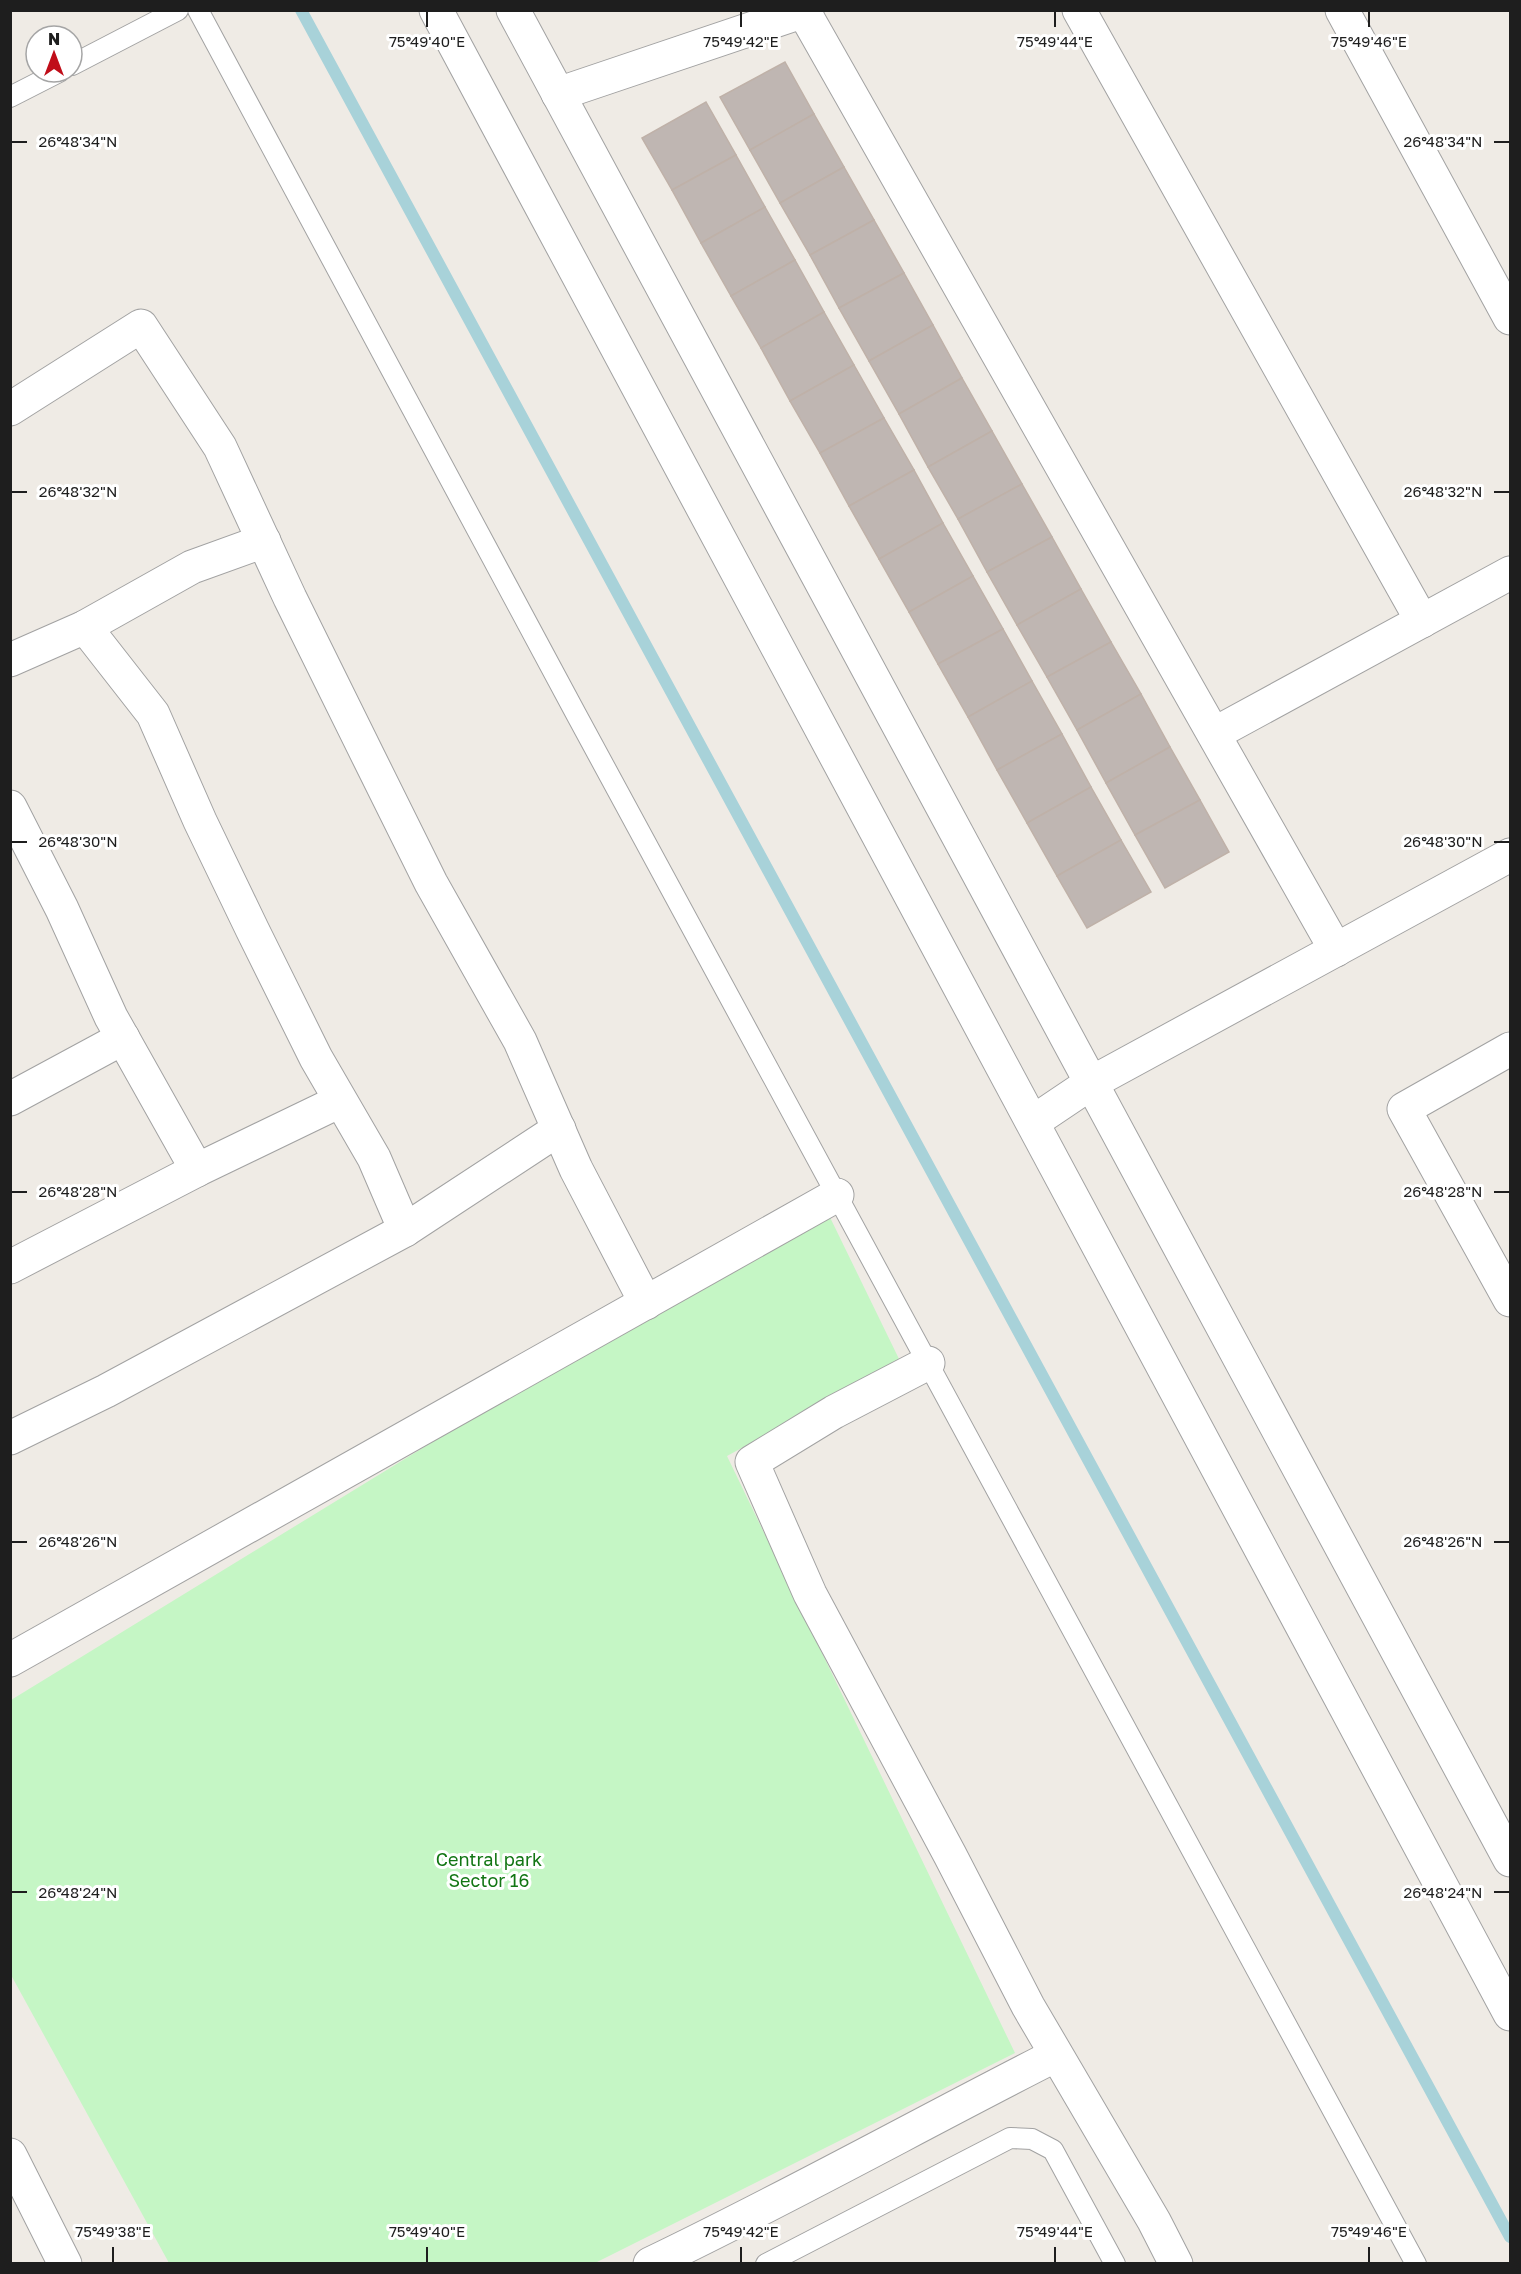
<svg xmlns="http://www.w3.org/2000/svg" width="1521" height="2274" font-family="'Golos Text',sans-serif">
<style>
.park{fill:#c5f6c5}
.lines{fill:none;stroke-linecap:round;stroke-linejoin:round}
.stream{stroke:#a8d2d9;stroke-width:12}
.building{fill:#bfb6b2;stroke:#bfb1a8;stroke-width:1.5}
.service-casing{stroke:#a2a2a2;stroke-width:22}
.minor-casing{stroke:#a2a2a2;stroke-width:35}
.tertiary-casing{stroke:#a2a2a2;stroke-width:35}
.service{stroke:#fff;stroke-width:20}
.minor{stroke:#fff;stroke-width:33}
.tertiary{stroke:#fff;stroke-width:33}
.ticks{fill:none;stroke:#1e1e1e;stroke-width:2}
.labels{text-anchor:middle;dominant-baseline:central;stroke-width:6;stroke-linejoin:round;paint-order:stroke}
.park-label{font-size:18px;fill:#127614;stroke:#fff}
.ticks-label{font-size:15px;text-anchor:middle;fill:#1e1e1e;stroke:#fff;stroke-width:6;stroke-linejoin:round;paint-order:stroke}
</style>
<rect width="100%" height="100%" fill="#efebe5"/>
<!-- park -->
<path class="park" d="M 823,1203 L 900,1361 L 727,1456 L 1015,2053 L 595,2263 L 169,2263 L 11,1975 L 11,1700 Z"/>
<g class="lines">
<!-- stream -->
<path class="stream" d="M 301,10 L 1510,2237"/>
</g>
<!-- building -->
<g class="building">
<path d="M 785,62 L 814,114 L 750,150 L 720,97 Z"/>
<path d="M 706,102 L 736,155 L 672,190 L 642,138 Z"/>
<path d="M 814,114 L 844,167 L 780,203 L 750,150 Z"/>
<path d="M 736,155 L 765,207 L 701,243 L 672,190 Z"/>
<path d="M 844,167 L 874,220 L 810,255 L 780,203 Z"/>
<path d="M 765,207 L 795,260 L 731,296 L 701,243 Z"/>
<path d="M 874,220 L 904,273 L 839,308 L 810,255 Z"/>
<path d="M 795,260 L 824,312 L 761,348 L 731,296 Z"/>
<path d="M 904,273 L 933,325 L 869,361 L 839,308 Z"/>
<path d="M 824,312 L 854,365 L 790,401 L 761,348 Z"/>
<path d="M 933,325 L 962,378 L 899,414 L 869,361 Z"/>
<path d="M 854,365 L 884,418 L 820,453 L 790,401 Z"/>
<path d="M 962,378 L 992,431 L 928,467 L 899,414 Z"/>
<path d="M 884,418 L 914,470 L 849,506 L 820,453 Z"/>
<path d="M 992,431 L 1022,484 L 958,519 L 928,467 Z"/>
<path d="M 914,470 L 943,523 L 879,559 L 849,506 Z"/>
<path d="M 1022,484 L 1052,537 L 987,572 L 958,519 Z"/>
<path d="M 943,523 L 973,576 L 909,612 L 879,559 Z"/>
<path d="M 1052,537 L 1081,589 L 1017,625 L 987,572 Z"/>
<path d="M 973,576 L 1003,629 L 938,664 L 909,612 Z"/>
<path d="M 1081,589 L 1111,642 L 1047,677 L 1017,625 Z"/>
<path d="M 1003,629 L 1032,681 L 968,717 L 938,664 Z"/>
<path d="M 1111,642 L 1141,694 L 1077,730 L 1047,677 Z"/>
<path d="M 1032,681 L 1062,734 L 997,770 L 968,717 Z"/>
<path d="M 1141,694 L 1170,747 L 1106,783 L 1077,730 Z"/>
<path d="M 1062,734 L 1091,787 L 1027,823 L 997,770 Z"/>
<path d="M 1170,747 L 1200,800 L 1135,835 L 1106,783 Z"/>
<path d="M 1091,787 L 1121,840 L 1057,876 L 1027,823 Z"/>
<path d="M 1200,800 L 1229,852 L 1165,888 L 1135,835 Z"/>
<path d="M 1121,840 L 1151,892 L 1087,928 L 1057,876 Z"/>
</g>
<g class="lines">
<!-- service casing -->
<g class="service-casing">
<g id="service">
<path d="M 198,10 L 576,714 L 1416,2264"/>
<path d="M 72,65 L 178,10"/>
<path d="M 10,97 L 59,72"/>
<path d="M 766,2264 L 1010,2138 L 1032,2139 L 1053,2150 L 1115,2264"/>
</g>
</g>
<!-- minor casing -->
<g class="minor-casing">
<g id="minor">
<path d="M 1079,10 L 1422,621"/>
<path d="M 1342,10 L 1510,318"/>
<path d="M 804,12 L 1336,950"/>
<path d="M 558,94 L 807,10"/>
<path d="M 10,409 L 141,326 L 220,447 L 290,598 L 369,758 L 431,883 L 520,1041 L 576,1169 L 646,1303"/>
<path d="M 85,627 L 153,714 L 200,821 L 252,929 L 316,1058 L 374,1158 L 405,1230"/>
<path d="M 10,660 L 85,627 L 192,567 L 264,541"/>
<path d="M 1214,734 L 1510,573"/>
<path d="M 10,807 L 62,909 L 111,1017 L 197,1170"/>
<path d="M 10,1099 L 123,1038"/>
<path d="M 10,1267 L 197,1170 L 340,1101"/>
<path d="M 1510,1300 L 1404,1109 L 1510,1049"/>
<path d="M 928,1363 L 834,1412 L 752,1462 L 810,1594 L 950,1855 L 1028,2006 L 1154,2221 L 1176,2264"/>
<path d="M 10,1438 L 106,1391 L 405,1230 L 559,1129"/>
<path d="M 650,2264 C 788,2198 920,2124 1056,2055"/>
</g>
</g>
<!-- tertiary casing -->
<g class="tertiary-casing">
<g id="tertiary">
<path d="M 436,10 L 1510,2014"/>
<path d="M 513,10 L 1510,1860"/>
<path d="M 1033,1122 L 1091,1083 L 1510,855"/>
<path d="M 10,1660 L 837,1195"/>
<path d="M 10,2155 L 65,2264"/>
</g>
</g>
<!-- service -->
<use href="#service" class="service"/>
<!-- minor -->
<use href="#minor" class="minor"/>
<!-- tertiary -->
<use href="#tertiary" class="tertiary"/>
</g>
<!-- ticks -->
<path class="ticks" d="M 427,12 L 427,27M 741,12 L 741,27M 1055,12 L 1055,27M 1369,12 L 1369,27M 12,142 L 27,142M 1494,142 L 1509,142M 12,492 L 27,492M 1494,492 L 1509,492M 12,842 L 27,842M 1494,842 L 1509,842M 12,1192 L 27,1192M 1494,1192 L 1509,1192M 12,1542 L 27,1542M 1494,1542 L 1509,1542M 12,1892 L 27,1892M 1494,1892 L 1509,1892M 113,2247 L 113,2262M 427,2247 L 427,2262M 741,2247 L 741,2262M 1055,2247 L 1055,2262M 1369,2247 L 1369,2262"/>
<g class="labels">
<!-- park labels -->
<g class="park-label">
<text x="489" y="1859">Central park<tspan x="489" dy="21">Sector 16</tspan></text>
</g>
</g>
<g class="ticks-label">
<text x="427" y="47">75°49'40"E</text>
<text x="741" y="47">75°49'42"E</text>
<text x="1055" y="47">75°49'44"E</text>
<text x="1369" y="47">75°49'46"E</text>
<text x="78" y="147">26°48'34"N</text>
<text x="1443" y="147">26°48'34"N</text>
<text x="78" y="497">26°48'32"N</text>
<text x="1443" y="497">26°48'32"N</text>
<text x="78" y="847">26°48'30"N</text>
<text x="1443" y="847">26°48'30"N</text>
<text x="78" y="1197">26°48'28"N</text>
<text x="1443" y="1197">26°48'28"N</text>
<text x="78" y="1547">26°48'26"N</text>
<text x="1443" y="1547">26°48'26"N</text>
<text x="78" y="1898">26°48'24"N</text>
<text x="1443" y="1898">26°48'24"N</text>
<text x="113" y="2237">75°49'38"E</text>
<text x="427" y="2237">75°49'40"E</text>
<text x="741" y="2237">75°49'42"E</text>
<text x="1055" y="2237">75°49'44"E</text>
<text x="1369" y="2237">75°49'46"E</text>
</g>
<!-- border -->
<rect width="1521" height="2274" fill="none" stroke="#1e1e1e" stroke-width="24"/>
<!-- north arrow -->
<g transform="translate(54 54)"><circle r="28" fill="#ffffff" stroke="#a5a5a5" stroke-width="1.5"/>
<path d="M0-4.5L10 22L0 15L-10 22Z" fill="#c00d19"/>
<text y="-9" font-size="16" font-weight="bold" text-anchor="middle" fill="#1e1e1e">N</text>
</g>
</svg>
